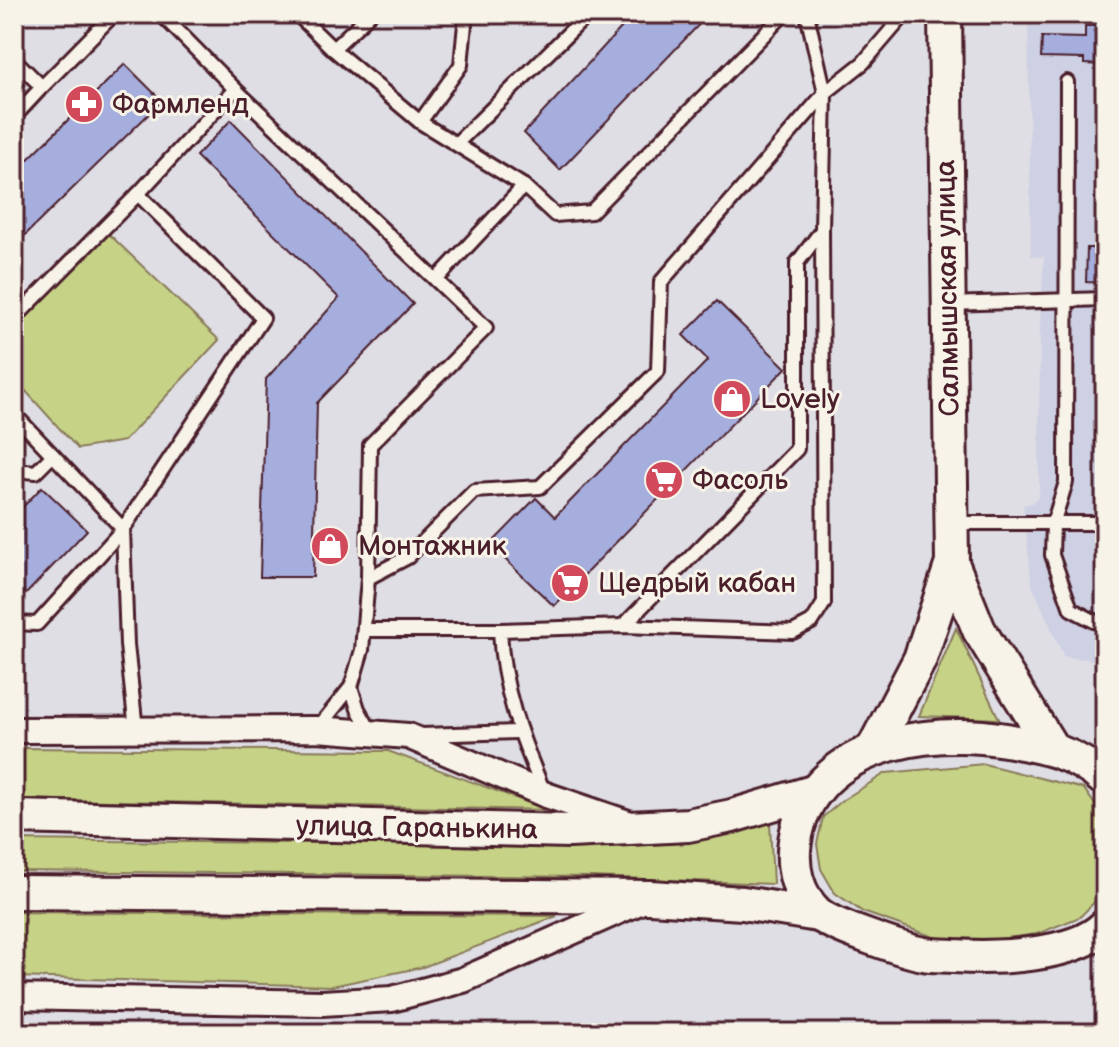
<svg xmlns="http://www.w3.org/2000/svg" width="1119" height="1047" font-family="'Balsamiq Sans',sans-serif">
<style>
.built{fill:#ced0e3}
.green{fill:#c6d387;stroke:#887959;stroke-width:2}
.building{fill:#a6aede;stroke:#4a1f2b;stroke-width:2}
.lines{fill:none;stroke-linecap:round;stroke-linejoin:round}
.service-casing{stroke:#4a1f2b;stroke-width:18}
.minor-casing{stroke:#4a1f2b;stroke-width:30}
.secondary-casing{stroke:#4a1f2b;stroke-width:38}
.service{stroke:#f7f3e8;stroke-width:12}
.minor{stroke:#f7f3e8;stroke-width:24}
.secondary{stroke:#f7f3e8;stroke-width:32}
.labels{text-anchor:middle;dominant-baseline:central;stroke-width:6;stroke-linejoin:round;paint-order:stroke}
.poi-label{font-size:28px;fill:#4a1f2b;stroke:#f7f3e8;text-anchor:start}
.street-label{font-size:28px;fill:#4a1f2b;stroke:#f7f3e8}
</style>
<rect width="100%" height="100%" fill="#dfdee5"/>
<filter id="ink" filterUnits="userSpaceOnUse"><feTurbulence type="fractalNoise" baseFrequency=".0125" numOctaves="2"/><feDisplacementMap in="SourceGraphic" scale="16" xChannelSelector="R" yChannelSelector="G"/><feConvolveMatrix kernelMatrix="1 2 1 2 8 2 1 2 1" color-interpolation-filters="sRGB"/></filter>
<g filter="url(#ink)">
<!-- built -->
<path class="built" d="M 1028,14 L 1105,14 L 1105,661 L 1064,657 L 1032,585 L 1023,505 L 1032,503 L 1039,496 L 1040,324 L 1044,257 L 1031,256 Z"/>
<!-- green -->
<g class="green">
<path d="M 109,234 L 219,340 L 124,441 L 78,449 L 14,378 L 14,329 Z"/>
<path d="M 956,628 L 999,719 L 919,716 Z"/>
<path d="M 14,748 L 388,751 L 548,810 L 14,799 Z"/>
<path d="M 984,764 L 1084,789 L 1105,819 L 1105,891 L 1080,917 L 1037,934 L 1000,939 L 937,938 L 863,912 L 835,893 L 821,869 L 817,844 L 823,817 L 843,800 L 886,773 Z"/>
<path d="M 770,823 L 773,884 L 590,877 L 14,871 L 14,840 L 300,843 L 689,840 Z"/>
<path d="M 14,912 L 557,916 L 423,967 L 332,986 L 14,977 Z"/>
</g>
<!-- building -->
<g class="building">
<path d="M 634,14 L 709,14 L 560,170 L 524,133 Z"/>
<path d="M 1085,26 L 1105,26 L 1105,65 L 1084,64 L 1084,59 L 1041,58 L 1042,37 L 1085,38 Z"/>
<path d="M 125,64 L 162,101 L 14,246 L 14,173 Z"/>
<path d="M 231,120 L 413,304 L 317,403 L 313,577 L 260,577 L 266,379 L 339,298 L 196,156 Z"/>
<path d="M 1087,248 L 1105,248 L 1105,283 L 1086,282 Z"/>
<path d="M 717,301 L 786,368 L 554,606 L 490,545 L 536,498 L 555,517 L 708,360 L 683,335 Z"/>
<path d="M 42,487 L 87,530 L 26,594 L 14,582 L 14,516 Z"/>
</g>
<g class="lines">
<!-- service casing -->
<g class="service-casing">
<g id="service">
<path d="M 161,14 L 235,89 L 436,280 L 524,186"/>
<path d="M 297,14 L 333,49 L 420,122 L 524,186 L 555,215 L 591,212 L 784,14"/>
<path d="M 333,49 L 370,14"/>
<path d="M 14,59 L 42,87 L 14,117"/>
<path d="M 1067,82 L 1066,482 L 1053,524 L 1052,555 L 1071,609 L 1094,621 L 1105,622"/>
<path d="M 42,87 L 114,14"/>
<path d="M 420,122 L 461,65 L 466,14"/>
<path d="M 457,143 L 588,14"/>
<path d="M 948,304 L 1105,299"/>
<path d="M 14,319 L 138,194 L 235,89"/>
<path d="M 14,414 L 123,529 L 37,624 L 14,623"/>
<path d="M 14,470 L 36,472 L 53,455"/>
<path d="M 952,523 L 1105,523"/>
<path d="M 368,578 L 408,557 L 474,491 L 540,487 L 658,371 L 661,282 L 825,93 L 863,63 L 905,14"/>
<path d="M 623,626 L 797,449 L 797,263 L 822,230"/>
<path d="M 365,630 L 500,630"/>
<path d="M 351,687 L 358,709 L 371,732"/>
<path d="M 317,729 L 351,687 L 362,650 L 368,578 L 370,445 L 486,328 L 436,280"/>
<path d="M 136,730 L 127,645 L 123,529 L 263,318 L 138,194"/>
<path d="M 421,735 L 518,732"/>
<path d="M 544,792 C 522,740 502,688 500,630 L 623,626 L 793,632 L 812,622 L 824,603 L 822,230 L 825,93 L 807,14"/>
</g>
</g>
<!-- minor casing -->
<g class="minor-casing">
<g id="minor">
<path d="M 14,730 L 317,729 L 408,736 L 546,795 L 628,823"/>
<path d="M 14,997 L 322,1003 L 392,999 L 463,980 L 644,900"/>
</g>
</g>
<!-- secondary casing -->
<g class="secondary-casing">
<g id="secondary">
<path d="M 952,563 L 979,630 L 1052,748"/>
<path d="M 873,749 L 920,659 L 952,563 L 945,14"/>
<path d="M 1105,780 C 1074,752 1046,747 1006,740 C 926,726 810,745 795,841 C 791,867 797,894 817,913 C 829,925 906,951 924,954 C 934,956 944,955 954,956 C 995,959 1076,956 1105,926"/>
<path d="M 14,817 L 570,831 L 688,825 L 732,816 L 816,791"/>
<path d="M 14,892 L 650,897 L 743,903 L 818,915"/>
</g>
</g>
<!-- service -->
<use href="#service" class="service"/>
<!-- minor -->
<use href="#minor" class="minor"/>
<!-- secondary -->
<use href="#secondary" class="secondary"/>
</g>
</g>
<!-- icons -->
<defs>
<g id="pharmacy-disc" transform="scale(2)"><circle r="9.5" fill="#d1495b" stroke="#f7f3e8"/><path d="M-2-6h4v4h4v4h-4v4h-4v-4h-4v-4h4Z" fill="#fff"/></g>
<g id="shop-disc" transform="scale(2)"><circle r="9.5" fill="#d1495b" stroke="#f7f3e8"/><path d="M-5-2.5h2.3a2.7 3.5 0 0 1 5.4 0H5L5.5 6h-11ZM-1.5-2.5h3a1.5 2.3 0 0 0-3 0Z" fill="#fff"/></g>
<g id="supermarket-disc" transform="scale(2)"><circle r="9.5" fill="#d1495b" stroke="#f7f3e8"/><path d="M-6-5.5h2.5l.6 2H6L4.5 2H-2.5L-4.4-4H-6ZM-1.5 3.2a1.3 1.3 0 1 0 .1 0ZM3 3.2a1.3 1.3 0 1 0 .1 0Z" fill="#fff"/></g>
</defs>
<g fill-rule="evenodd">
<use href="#pharmacy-disc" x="84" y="104"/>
<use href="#shop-disc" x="732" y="399"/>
<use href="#supermarket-disc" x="664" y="480"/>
<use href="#shop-disc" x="330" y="546"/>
<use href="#supermarket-disc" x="570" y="583"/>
</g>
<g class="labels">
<!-- poi labels -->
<g class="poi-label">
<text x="112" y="104">Фармленд</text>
<text x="760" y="399">Lovely</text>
<text x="692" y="480">Фасоль</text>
<text x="358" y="546">Монтажник</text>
<text x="598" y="583">Щедрый кабан</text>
</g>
<!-- street labels -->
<g class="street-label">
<text transform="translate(948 288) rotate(-91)">Салмышская улица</text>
<text transform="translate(417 828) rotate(1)">улица Гаранькина</text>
</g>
</g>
<!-- margin -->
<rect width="1119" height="1047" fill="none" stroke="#f7f3e8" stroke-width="48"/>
<rect x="24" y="24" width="1071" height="999" fill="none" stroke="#4a1f2b" stroke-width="3" filter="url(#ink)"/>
</svg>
